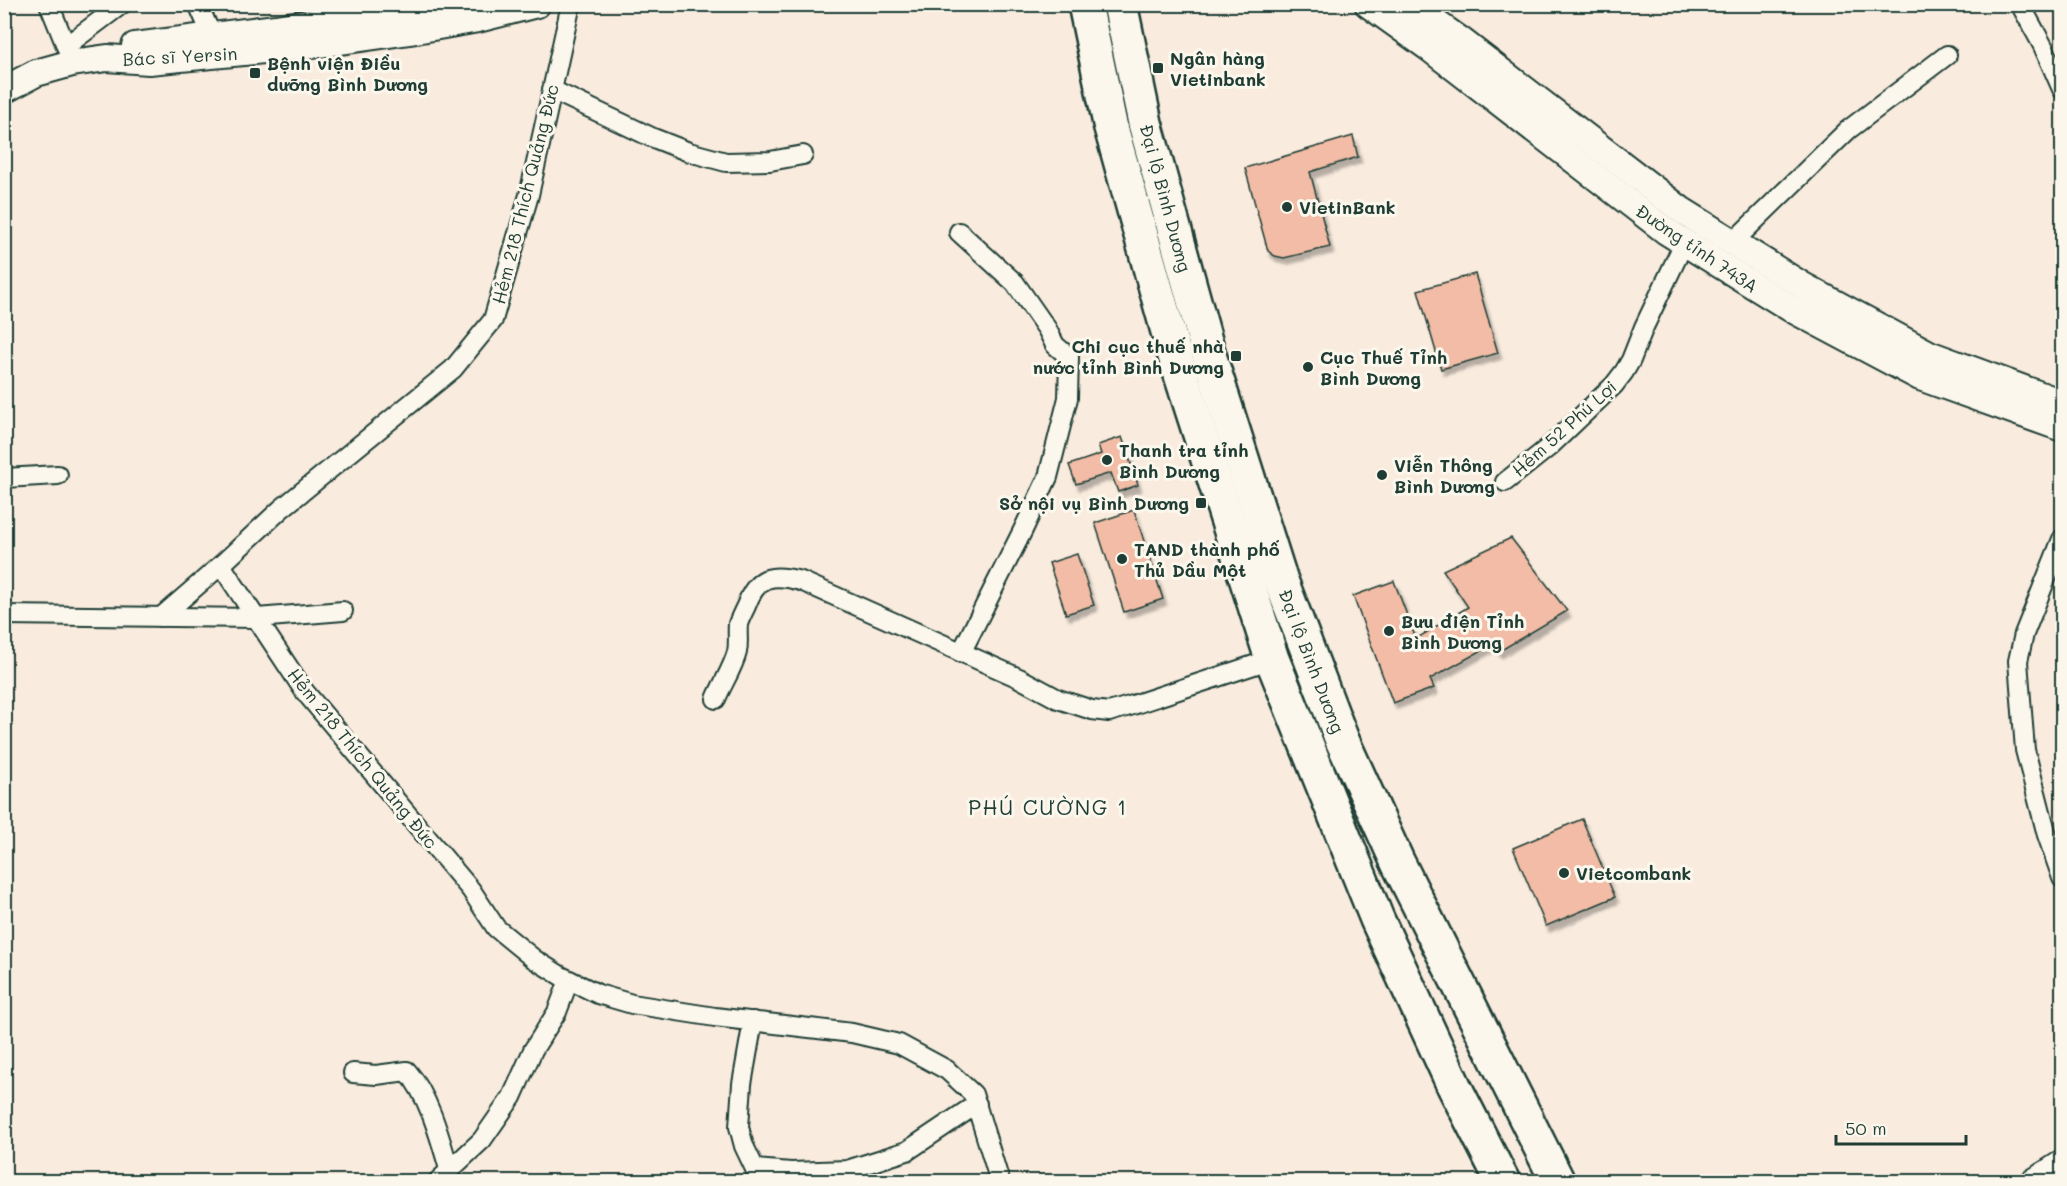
<svg xmlns="http://www.w3.org/2000/svg" width="2067" height="1186" font-family="Mali,sans-serif">
<style>
.building{fill:#f2bca6;stroke:#1f3d34;stroke-width:1.5;filter:url(#shadow)}
.lines{fill:none;stroke-linecap:round;stroke-linejoin:round}
.street-casing{stroke:#1f3d34;stroke-width:22}
.secondary-casing{stroke:#1f3d34;stroke-width:30}
.highway-casing{stroke:#1f3d34;stroke-width:38}
.street{stroke:#fbf7ec;stroke-width:18}
.secondary{stroke:#fbf7ec;stroke-width:26}
.highway{stroke:#fbf7ec;stroke-width:33}
.poi-dot{fill:#1f3d34;stroke:#fbf7ec;stroke-width:2}
.labels{text-anchor:middle;dominant-baseline:central;stroke-width:6;stroke-linejoin:round;paint-order:stroke}
.street-label{font-size:18px;fill:#1f3d34;stroke:#fbf7ec}
.poi-label{font-size:18px;font-weight:bold;fill:#1f3d34;stroke:#fbf7ec;text-anchor:start}
.quarter-label{font-size:21px;letter-spacing:1.5px;fill:#1f3d34;stroke:#fbf7ec}
</style>
<defs>
<filter id="shadow"><feDropShadow dx="3.5" dy="6" stdDeviation="1.5" flood-color="#0004"/></filter>
</defs>
<rect width="100%" height="100%" fill="#f9ebde"/>
<filter id="ink" filterUnits="userSpaceOnUse"><feTurbulence type="fractalNoise" baseFrequency=".0167" numOctaves="2"/><feDisplacementMap in="SourceGraphic" scale="12" xChannelSelector="R" yChannelSelector="G"/><feConvolveMatrix kernelMatrix="1 2 1 2 8 2 1 2 1" color-interpolation-filters="sRGB"/></filter>
<g filter="url(#ink)">
<!-- building -->
<g class="building">
<path d="M 1353,136 L 1358,157 L 1310,172 L 1330,247 L 1284,258 L 1275,256 L 1268,251 L 1245,168 Z"/>
<path d="M 1475,274 L 1498,353 L 1441,369 L 1418,290 Z"/>
<path d="M 1122,437 L 1138,485 L 1118,492 L 1111,473 L 1076,484 L 1069,465 L 1101,454 L 1098,445 Z"/>
<path d="M 1134,510 L 1163,599 L 1124,612 L 1095,523 Z"/>
<path d="M 1511,538 L 1567,611 L 1498,652 L 1493,644 L 1430,679 L 1434,688 L 1393,703 L 1353,596 L 1394,581 L 1416,639 L 1468,607 L 1443,570 Z"/>
<path d="M 1077,554 L 1094,605 L 1066,614 L 1049,563 Z"/>
<path d="M 1582,819 L 1615,897 L 1546,926 L 1513,848 Z"/>
</g>
<g class="lines">
<!-- street casing -->
<g class="street-casing">
<g id="street">
<path d="M 49,4 L 70,56"/>
<path d="M 198,4 L 212,36"/>
<path d="M 571,4 L 529,195 L 493,320 L 453,369 L 281,509 L 221,565 L 305,692 L 471,890 L 496,928 L 534,959 L 561,976 L 598,994 L 632,1004 L 715,1017 L 852,1033 L 899,1044 L 947,1070 L 973,1094 L 1000,1182"/>
<path d="M 2020,4 L 2043,46 L 2062,89"/>
<path d="M 66,46 L 122,4"/>
<path d="M 552,90 L 651,137 L 689,152 L 726,162 L 770,161 L 803,155"/>
<path d="M 959,232 L 1015,283 L 1047,329 L 1055,345 L 1069,357 L 1068,398 L 1048,477 L 1023,530 L 961,653"/>
<path d="M 1733,242 L 1848,130 L 1947,55"/>
<path d="M 4,478 L 58,475"/>
<path d="M 1505,482 L 1549,447 L 1614,385 L 1624,372 L 1631,360 L 1644,327 L 1684,243"/>
<path d="M 2062,539 L 2024,634 L 2018,661 L 2025,750 L 2047,835 L 2062,878"/>
<path d="M 4,615 L 257,618 L 343,611"/>
<path d="M 161,617 L 221,565"/>
<path d="M 716,699 C 722,684 733,668 737,652 C 739,642 737,633 738,624 C 740,618 743,612 746,606 C 757,576 771,573 801,581 L 1019,678 L 1058,699 L 1092,710 L 1109,712 L 1133,705 L 1272,659"/>
<path d="M 753,1021 L 742,1084 L 739,1127 L 744,1146 L 755,1169 L 791,1172 L 847,1170 L 907,1151 L 977,1104"/>
<path d="M 353,1073 L 376,1075 L 407,1071 C 429,1096 440,1138 449,1169"/>
<path d="M 437,1182 L 482,1140 L 512,1097 L 533,1050 L 557,1012 L 569,980"/>
</g>
</g>
<!-- secondary casing -->
<g class="secondary-casing">
<g id="secondary">
<path d="M 1368,4 L 1428,47 L 1666,231 L 1790,308 L 1920,377 L 2062,428"/>
<path d="M 1409,4 L 1460,40 L 1681,210 L 1803,286 L 1929,354 L 2062,403"/>
<path d="M 135,46 L 276,28 L 426,4"/>
<path d="M 4,90 L 36,73 L 72,63 L 107,58 L 149,61 L 306,46 L 410,31 L 478,19 L 537,4"/>
<path d="M 2034,1182 L 2062,1164"/>
</g>
</g>
<!-- highway casing -->
<g class="highway-casing">
<g id="highway">
<path d="M 1085,4 L 1110,124 L 1174,353 L 1272,659 L 1377,919 L 1454,1086 L 1503,1182"/>
<path d="M 1120,4 L 1145,123 L 1209,355 L 1280,578 L 1342,740 L 1398,863 L 1558,1182"/>
</g>
</g>
<!-- street -->
<use href="#street" class="street"/>
<!-- secondary -->
<use href="#secondary" class="secondary"/>
<!-- highway -->
<use href="#highway" class="highway"/>
</g>
</g>
<!-- markers -->
<g class="poi-dot">
<rect x="1152" y="62" width="12" height="12" rx="3"/>
<rect x="249" y="67" width="12" height="12" rx="3"/>
<circle cx="1287" cy="207" r="6"/>
<rect x="1230" y="350" width="12" height="12" rx="3"/>
<circle cx="1308" cy="367" r="6"/>
<circle cx="1107" cy="460" r="6"/>
<circle cx="1382" cy="475" r="6"/>
<rect x="1195" y="497" width="12" height="12" rx="3"/>
<circle cx="1122" cy="559" r="6"/>
<circle cx="1389" cy="631" r="6"/>
<circle cx="1564" cy="873" r="6"/>
</g>
<g class="labels">
<!-- street labels -->
<g class="street-label">
<text transform="translate(180 56) rotate(-3)">Bác sĩ Yersin</text>
<text transform="translate(525 194) rotate(-76)">Hẻm 218 Thích Quảng Đức</text>
<text transform="translate(1166 198) rotate(75)">Đại lộ Bình Dương</text>
<text transform="translate(1697 248) rotate(34)">Đường tỉnh 743A</text>
<text transform="translate(1564 428) rotate(-42)">Hẻm 52 Phú Lợi</text>
<text transform="translate(1312 661) rotate(69)">Đại lộ Bình Dương</text>
<text transform="translate(363 758) rotate(51)">Hẻm 218 Thích Quảng Đức</text>
</g>
<!-- poi labels -->
<g class="poi-label">
<text x="1170" y="58">Ngân hàng<tspan x="1170" dy="21">Vietinbank</tspan></text>
<text x="267" y="63">Bệnh viện Điều<tspan x="267" dy="21">dưỡng Bình Dương</tspan></text>
<text x="1299" y="207">VietinBank</text>
<text x="1224" y="346" text-anchor="end">Chi cục thuế nhà<tspan x="1224" dy="21">nước tỉnh Bình Dương</tspan></text>
<text x="1320" y="357">Cục Thuế Tỉnh<tspan x="1320" dy="21">Bình Dương</tspan></text>
<text x="1119" y="450">Thanh tra tỉnh<tspan x="1119" dy="21">Bình Dương</tspan></text>
<text x="1394" y="465">Viễn Thông<tspan x="1394" dy="21">Bình Dương</tspan></text>
<text x="1189" y="503" text-anchor="end">Sở nội vụ Bình Dương</text>
<text x="1134" y="549">TAND thành phố<tspan x="1134" dy="21">Thủ Dầu Một</tspan></text>
<text x="1401" y="621">Bưu điện Tỉnh<tspan x="1401" dy="21">Bình Dương</tspan></text>
<text x="1576" y="873">Vietcombank</text>
</g>
<!-- quarter labels -->
<g class="quarter-label">
<text x="1048" y="806">PHÚ CƯỜNG 1</text>
</g>
</g>
<!-- margin -->
<rect width="2067" height="1186" fill="none" stroke="#fbf7ec" stroke-width="24"/>
<rect x="12" y="12" width="2043" height="1162" fill="none" stroke="#1f3d34" stroke-width="2" filter="url(#ink)"/>
<!-- scale -->
<path d="M1836 1135v9h130v-9" fill="none" stroke="#1f3d34" stroke-width="3"/>
<text x="1845" y="1135" font-size="18" fill="#1f3d34" stroke="#fbf7ec" stroke-width="4.5" paint-order="stroke">50 m</text>
</svg>
